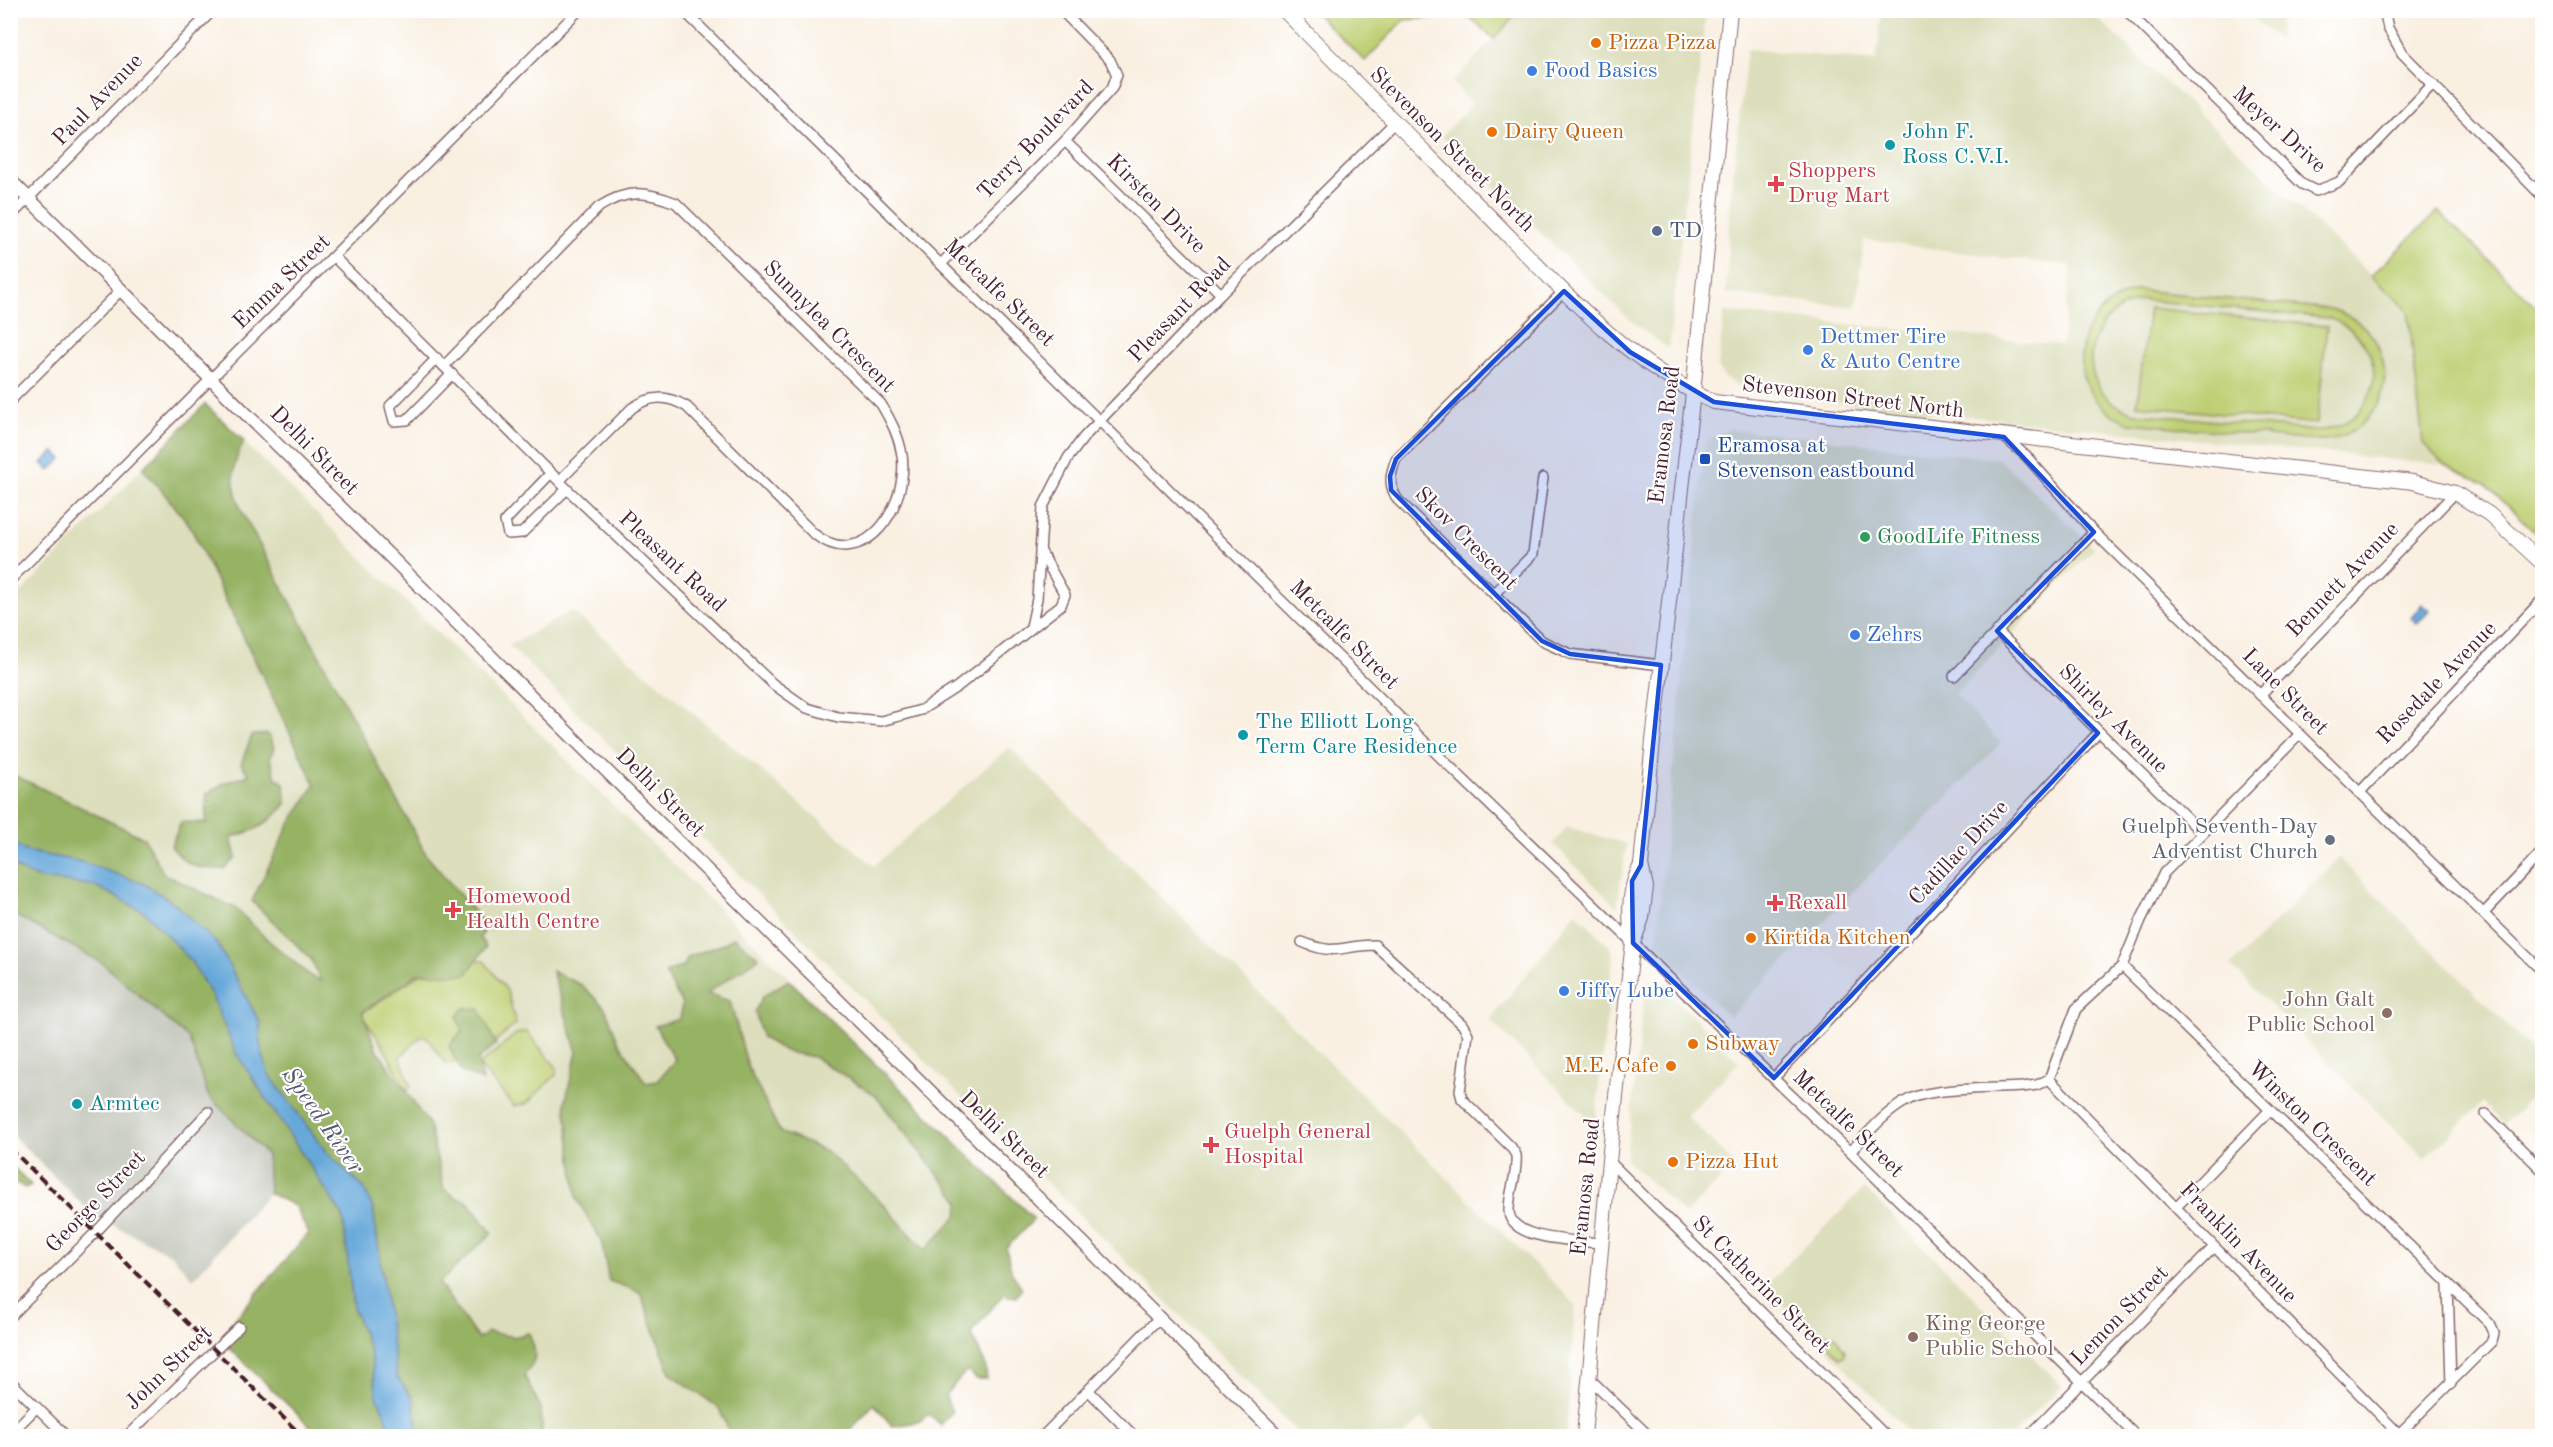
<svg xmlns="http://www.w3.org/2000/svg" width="2553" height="1447" font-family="'Old Standard TT',serif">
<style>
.built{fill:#dcdebc}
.industrial{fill:#c2c6b9}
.green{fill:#bdcf72;stroke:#84774e;stroke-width:1.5;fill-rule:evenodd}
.forest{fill:#96b264;stroke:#706848;stroke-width:1.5}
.water{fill:#66a8da;stroke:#586482;stroke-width:1.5}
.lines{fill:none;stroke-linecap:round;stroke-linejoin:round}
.minor-casing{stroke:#87686b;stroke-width:12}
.tertiary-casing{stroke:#87686b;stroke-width:15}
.secondary-casing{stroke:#87686b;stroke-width:16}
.minor{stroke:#fff;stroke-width:9}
.tertiary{stroke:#fff;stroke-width:12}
.secondary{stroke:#fff;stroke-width:14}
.rail{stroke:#4a1f2b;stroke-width:4;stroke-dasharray:9 4.5;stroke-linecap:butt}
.marked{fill:#1d4ed8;fill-opacity:0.2;stroke:#1d4ed8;stroke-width:4.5;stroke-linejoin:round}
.food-dot{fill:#e8710a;stroke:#fff;stroke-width:2}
.shop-dot{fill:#3f7fe0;stroke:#fff;stroke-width:2}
.culture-dot{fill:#0f9aa8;stroke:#fff;stroke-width:2}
.health-dot{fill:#e0444e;stroke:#fff;stroke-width:2}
.service-dot{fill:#5c6f8a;stroke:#fff;stroke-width:2}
.transit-dot{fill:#1a4fb4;stroke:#fff;stroke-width:2}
.leisure-dot{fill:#2e9e5b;stroke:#fff;stroke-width:2}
.worship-dot{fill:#6b7280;stroke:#fff;stroke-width:2}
.education-dot{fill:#8d6e63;stroke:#fff;stroke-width:2}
.labels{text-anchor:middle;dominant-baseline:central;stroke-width:4.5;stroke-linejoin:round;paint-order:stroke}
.food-label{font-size:22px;fill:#c56008;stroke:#fff;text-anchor:start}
.shop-label{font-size:22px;fill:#366cbe;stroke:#fff;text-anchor:start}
.street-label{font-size:22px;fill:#4a1f2b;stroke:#fff}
.culture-label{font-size:22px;fill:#0d838f;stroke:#fff;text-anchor:start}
.health-label{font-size:22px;fill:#be3a42;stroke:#fff;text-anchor:start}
.service-label{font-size:22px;fill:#4e5e75;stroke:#fff;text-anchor:start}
.transit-label{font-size:22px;fill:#164399;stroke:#fff;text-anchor:start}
.leisure-label{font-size:22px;fill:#27864d;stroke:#fff;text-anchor:start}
.worship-label{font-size:22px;fill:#5b616d;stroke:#fff;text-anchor:end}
.education-label{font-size:22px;fill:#785e54;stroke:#fff;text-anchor:end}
.water-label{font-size:24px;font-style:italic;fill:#555671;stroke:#fff}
</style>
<rect width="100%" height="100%" fill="#fff"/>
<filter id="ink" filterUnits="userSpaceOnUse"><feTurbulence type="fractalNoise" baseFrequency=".0167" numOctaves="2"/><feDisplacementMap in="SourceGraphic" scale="12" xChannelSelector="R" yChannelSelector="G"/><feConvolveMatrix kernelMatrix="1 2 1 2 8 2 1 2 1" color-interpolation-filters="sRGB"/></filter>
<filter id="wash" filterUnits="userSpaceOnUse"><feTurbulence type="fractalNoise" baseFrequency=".008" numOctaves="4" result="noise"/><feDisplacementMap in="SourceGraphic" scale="24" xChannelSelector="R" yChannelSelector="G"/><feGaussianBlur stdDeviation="1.35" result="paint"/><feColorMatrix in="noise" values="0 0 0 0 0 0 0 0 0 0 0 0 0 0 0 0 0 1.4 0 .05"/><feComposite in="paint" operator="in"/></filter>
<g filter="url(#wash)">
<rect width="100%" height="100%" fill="#f9f0e2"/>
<!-- built -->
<g class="built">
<path d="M 1519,11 L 1706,11 L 1669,346 L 1666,347 L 1629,319 L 1442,136 L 1472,104 L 1453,82 Z"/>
<path d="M 1882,11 L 2083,11 L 2094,15 L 2408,310 L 2423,443 L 2444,465 L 1840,403 L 1744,389 L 1724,378 L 1718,367 L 1724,312 L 2062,345 L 2071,266 L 1864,240 L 1856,307 L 1726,293 L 1730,202 L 1747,49 L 1876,61 Z"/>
<path d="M 2246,11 L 2280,11 L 2279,40 Z"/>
<path d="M 205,404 L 1034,1219 L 997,1256 L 842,1436 L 426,1436 L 374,1208 L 11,831 L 11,603 Z"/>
<path d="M 1729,429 L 1999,459 L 2094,548 L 1955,694 L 2001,743 L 1729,1017 L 1656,944 L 1705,442 Z"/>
<path d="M 572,611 L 874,866 L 1009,747 L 1575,1304 L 1566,1436 L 1440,1436 L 1422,1419 L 1403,1436 L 1301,1436 L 509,645 Z"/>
<path d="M 1567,827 L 1627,844 L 1617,907 L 1553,844 Z"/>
<path d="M 2339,858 L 2542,1060 L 2542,1086 L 2504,1125 L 2482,1103 L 2425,1159 L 2231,966 Z"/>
<path d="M 1576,912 L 1610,947 L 1613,957 L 1595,1125 L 1490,1020 Z"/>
<path d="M 1646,981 L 1659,983 L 1739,1062 L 1686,1116 L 1735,1165 L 1685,1215 L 1626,1159 Z"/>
<path d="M 1864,1188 L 2062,1386 L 2012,1436 L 1913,1436 L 1764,1287 Z"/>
</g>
<!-- industrial -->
<path class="industrial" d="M 10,913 L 101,962 L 189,1039 L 208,1095 L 267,1155 L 269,1193 L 193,1279 L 172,1255 L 92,1214 L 11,1134 Z"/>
<!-- green -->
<g class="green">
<path d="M 1313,11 L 1519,11 L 1494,39 L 1464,12 L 1459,16 L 1404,20 L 1365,61 Z"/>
<path d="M 2438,211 L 2542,312 L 2542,539 L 2485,484 L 2444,465 L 2423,443 L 2408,310 L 2371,276 Z"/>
<path d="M 2138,290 L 2331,309 C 2357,317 2377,333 2383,361 C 2391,395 2369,429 2335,438 C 2312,444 2285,437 2262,435 C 2218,431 2174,427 2130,423 C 2059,398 2068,309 2138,290 ZM 2143,300 L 2328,318 C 2394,340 2387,423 2317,431 L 2135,413 C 2072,395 2079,313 2143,300 Z"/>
<path d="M 2149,308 L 2327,326 L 2317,424 L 2137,405 Z"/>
<path d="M 475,960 L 484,961 L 507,990 L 516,1024 L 474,1059 L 446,1064 L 426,1036 L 419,1038 L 400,1057 L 411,1086 L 407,1091 L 382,1044 L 361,1014 L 429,968 Z"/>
<path d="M 526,1031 L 557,1068 L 556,1075 L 526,1104 L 514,1106 L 479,1065 L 516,1034 Z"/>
<path d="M 1825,1333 L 1835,1336 L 1845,1351 L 1844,1356 L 1841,1358 L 1825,1342 Z"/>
</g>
<!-- forest -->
<g class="forest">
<path d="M 205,404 L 244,441 C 230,468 231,482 241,510 L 427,856 L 487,927 L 480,938 L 486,947 L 466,975 L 419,973 L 362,1012 L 376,1048 L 429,1125 L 444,1189 L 459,1199 L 466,1200 L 492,1233 L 439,1283 L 478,1339 L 488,1332 L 514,1337 L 529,1333 C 536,1350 539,1361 524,1375 L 541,1408 L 542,1433 L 546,1436 L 418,1436 L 413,1399 L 397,1377 L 373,1209 L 364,1188 L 327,1153 L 267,1073 L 260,1045 L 260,1023 L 218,945 L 174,903 L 82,862 L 26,851 L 11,842 L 10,773 L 144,838 L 164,874 L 235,908 L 269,941 L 312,977 L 321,981 L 311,959 L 252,901 L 288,827 L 315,785 L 189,524 L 143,468 Z"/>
<path d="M 268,734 L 274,747 L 270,758 L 276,778 L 284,783 L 286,804 C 270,823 255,832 231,837 L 236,858 L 224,869 C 197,869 188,868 171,846 L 181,822 L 206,823 L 206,795 L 224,783 L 249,775 L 241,764 L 252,735 Z"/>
<path d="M 10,865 L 37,878 L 96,886 L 145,912 L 191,961 L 211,994 L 236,1053 L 343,1216 L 353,1307 L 370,1351 L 377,1396 L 394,1436 L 320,1436 L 221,1340 L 235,1319 L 308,1233 L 295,1206 L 269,1193 L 267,1155 L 208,1095 L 189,1039 L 101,962 L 11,913 Z"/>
<path d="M 734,937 L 759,958 L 707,993 L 730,1001 L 748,1067 L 780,1132 L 826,1151 L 879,1200 L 925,1250 L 958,1215 L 959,1201 L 874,1094 L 814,1057 L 787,1052 L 762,1038 L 755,1011 L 763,996 L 789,980 L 1034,1219 L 1006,1248 L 1012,1273 L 1022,1288 L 1016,1297 L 1003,1295 L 971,1333 L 985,1364 L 987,1379 L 976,1379 L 967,1370 L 945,1395 L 952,1412 L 941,1425 L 929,1414 L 918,1422 L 892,1426 L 874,1404 L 845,1436 L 735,1436 L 728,1429 L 719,1408 L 670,1373 L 640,1292 L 609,1281 L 601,1240 L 577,1199 L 565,1103 L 577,1052 L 552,971 L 582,985 L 605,1008 L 619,1043 L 646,1083 L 657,1081 L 675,1060 L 655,1026 L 680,1019 L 682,1004 L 665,973 L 685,965 L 687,957 L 723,944 Z"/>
<path d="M 464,1008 L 479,1009 L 496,1044 L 478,1060 L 483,1081 L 462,1072 L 449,1046 L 463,1030 L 457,1017 Z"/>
<path d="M 10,1164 L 31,1185 L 25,1188 L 11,1180 Z"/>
</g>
<!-- water -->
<g class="water">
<path d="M 54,451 L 62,459 L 49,471 L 42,463 Z"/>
<path d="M 2422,604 L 2430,611 L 2417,623 L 2411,618 Z"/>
<path d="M 11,842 L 26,851 L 82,862 L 144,884 L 174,903 L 218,945 L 260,1023 L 260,1045 L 268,1073 L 327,1153 L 364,1188 L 373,1209 L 397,1377 L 413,1399 L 418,1436 L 394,1436 L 377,1396 L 370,1351 L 353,1307 L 343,1216 L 236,1053 L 211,994 L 191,961 L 145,912 L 96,886 L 37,878 L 11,865 Z"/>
</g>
</g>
<g filter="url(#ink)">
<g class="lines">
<!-- minor casing -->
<g class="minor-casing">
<g id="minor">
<path d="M 683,10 L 1440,757 L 1850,1152 L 2136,1436"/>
<path d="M 2126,10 L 2302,184 L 2316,191 L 2339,182 L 2433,84"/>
<path d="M 2384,10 L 2388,28 L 2402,53 L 2542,196"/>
<path d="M 1065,141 L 1221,294"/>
<path d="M 10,217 L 213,10"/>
<path d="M 335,258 L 567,489 L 773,684 L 807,708 L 838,717 L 881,721 L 921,710 L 957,687 L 1061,605 L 1065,595 L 1040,550"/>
<path d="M 941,264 L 1065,141 L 1112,88 L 1117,75 L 1110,60 L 1061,10"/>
<path d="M 1564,291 L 1396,459 C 1390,475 1388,485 1398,500 L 1542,641 L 1570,654 L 1661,665"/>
<path d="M 437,358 L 390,406 L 394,421 L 407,420 L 452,374"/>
<path d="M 444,366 L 599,207 C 627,189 646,191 676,203 L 881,404 C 891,421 899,436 902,455 C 909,504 866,574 814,534 L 687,407 C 667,395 651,395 632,408 L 559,481"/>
<path d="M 10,401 L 122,289"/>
<path d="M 2004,437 L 2026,456 L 2094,532 L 2542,971"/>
<path d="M 551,473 L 505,521 L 508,534 L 522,533 L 567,489"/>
<path d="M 10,580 L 579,10"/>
<path d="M 1494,594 L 1533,554 L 1543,478"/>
<path d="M 1031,627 L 1037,599 L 1043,507 L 1068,458 L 1084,437 L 1221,294 L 1394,123"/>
<path d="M 1997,631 L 2202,833"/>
<path d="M 1954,676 L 2094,532"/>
<path d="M 2260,695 L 2455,493"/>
<path d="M 2359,793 L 2542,600"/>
<path d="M 2484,913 L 2542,852"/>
<path d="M 1302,942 C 1338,957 1341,945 1375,945 L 1462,1024 L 1468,1034 L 1460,1091 L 1462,1099 L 1511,1147 L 1516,1155 C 1518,1174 1509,1191 1509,1210 C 1508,1241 1578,1240 1601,1243"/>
<path d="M 2122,966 L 2490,1324 L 2494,1333 L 2492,1341 L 2397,1436"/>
<path d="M 1774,1078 L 2098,733"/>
<path d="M 2049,1079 L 2399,1434"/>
<path d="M 2486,1114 L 2542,1170"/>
<path d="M 1850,1152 C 1868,1133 1885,1112 1908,1100 C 1931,1087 1995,1089 2023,1087 L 2037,1085 L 2049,1079 L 2076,1009 L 2122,966 L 2141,920 L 2164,873 L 2299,735"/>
<path d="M 1609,1161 L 1886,1436"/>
<path d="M 2176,1207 L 2270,1110"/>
<path d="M 2448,1284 L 2451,1384"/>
<path d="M 10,1317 L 96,1232 L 208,1112"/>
<path d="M 1589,1378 L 1649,1436"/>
<path d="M 10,1381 L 66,1436"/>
<path d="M 1089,1391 L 1134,1436"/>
<path d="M 10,1434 L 36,1408"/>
<path d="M 127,1436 L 239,1327"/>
<path d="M 1043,1436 L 1158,1319"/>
<path d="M 2029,1436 L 2213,1248"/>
</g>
</g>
<!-- tertiary casing -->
<g class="tertiary-casing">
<path id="tertiary" d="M 10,180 L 1278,1436"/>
</g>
<!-- secondary casing -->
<g class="secondary-casing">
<g id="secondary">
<path d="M 1284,10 C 1350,78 1417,144 1484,211 C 1554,281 1622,361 1714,402 L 2413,482 L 2455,493 L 2489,514 L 2542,563"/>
<path d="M 1632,941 C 1629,914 1628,889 1641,865"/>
<path d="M 1584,1436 L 1609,1161 L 1630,967 L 1633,943 L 1642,918 L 1646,887 L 1641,865 L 1653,741 L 1693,393 L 1730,10"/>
</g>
</g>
<!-- minor -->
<use href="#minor" class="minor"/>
<!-- tertiary -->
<use href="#tertiary" class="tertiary"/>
<!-- secondary -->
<use href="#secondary" class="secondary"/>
<!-- rail -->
<path class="rail" d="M 10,1148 L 302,1436"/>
</g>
</g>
<!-- marked area -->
<path class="marked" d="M 1564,291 L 1630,352 L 1714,402 L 2004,437 L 2094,532 L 1997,631 L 2098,733 L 1774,1078 L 1633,943 L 1632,881 L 1641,865 L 1661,665 L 1570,654 L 1542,641 L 1391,490 L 1390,476 L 1396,459 Z"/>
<!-- markers -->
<g class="food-dot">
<circle cx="1596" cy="43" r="6"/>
<circle cx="1492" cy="132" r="6"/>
<circle cx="1751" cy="938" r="6"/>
<circle cx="1693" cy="1044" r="6"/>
<circle cx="1671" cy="1066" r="6"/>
<circle cx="1673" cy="1162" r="6"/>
</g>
<g class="shop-dot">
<circle cx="1532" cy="71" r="6"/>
<circle cx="1808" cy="350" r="6"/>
<circle cx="1855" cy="635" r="6"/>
<circle cx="1564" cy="991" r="6"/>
</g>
<g class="culture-dot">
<circle cx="1890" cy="145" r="6"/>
<circle cx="1243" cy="735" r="6"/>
<circle cx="77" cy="1104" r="6"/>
</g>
<g class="health-dot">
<path d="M1773 175h6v6h6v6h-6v6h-6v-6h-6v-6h6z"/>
<path d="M1772 894h6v6h6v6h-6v6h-6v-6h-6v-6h6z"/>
<path d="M450 901h6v6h6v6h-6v6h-6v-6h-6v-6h6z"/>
<path d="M1208 1136h6v6h6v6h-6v6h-6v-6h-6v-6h6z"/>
</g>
<circle class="service-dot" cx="1657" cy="231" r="6"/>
<rect class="transit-dot" x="1699" y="453" width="12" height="12" rx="3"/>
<circle class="leisure-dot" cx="1865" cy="537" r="6"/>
<circle class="worship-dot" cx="2330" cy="840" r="6"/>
<g class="education-dot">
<circle cx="2387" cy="1013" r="6"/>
<circle cx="1913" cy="1337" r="6"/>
</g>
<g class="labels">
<!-- food labels -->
<g class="food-label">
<text x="1608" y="43">Pizza Pizza</text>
<text x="1504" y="132">Dairy Queen</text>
<text x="1763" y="938">Kirtida Kitchen</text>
<text x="1705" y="1044">Subway</text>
<text x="1659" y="1066" text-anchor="end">M.E. Cafe</text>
<text x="1685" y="1162">Pizza Hut</text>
</g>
<!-- shop labels -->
<g class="shop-label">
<text x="1544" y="71">Food Basics</text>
<text x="1820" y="337">Dettmer Tire<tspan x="1820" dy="25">&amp; Auto Centre</tspan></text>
<text x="1867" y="635">Zehrs</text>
<text x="1576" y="991">Jiffy Lube</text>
</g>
<!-- street labels -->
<g class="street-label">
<text transform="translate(98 100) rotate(-46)">Paul Avenue</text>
<text transform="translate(2279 130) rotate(42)">Meyer Drive</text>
<text transform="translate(1036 140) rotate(-46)">Terry Boulevard</text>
<text transform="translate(1452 150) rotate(45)">Stevenson Street North</text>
<text transform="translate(1156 204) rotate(45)">Kirsten Drive</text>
<text transform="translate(282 282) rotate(-44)">Emma Street</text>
<text transform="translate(999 293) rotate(44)">Metcalfe Street</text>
<text transform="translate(1180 310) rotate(-46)">Pleasant Road</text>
<text transform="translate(829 327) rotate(45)">Sunnylea Crescent</text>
<text transform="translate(1853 398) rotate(7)">Stevenson Street North</text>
<text transform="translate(1665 435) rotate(-83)">Eramosa Road</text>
<text transform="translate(314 451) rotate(45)">Delhi Street</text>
<text transform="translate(1466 539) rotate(45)">Skov Crescent</text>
<text transform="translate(672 562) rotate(43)">Pleasant Road</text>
<text transform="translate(2343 580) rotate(-46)">Bennett Avenue</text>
<text transform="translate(1344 635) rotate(45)">Metcalfe Street</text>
<text transform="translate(2437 683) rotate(-46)">Rosedale Avenue</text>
<text transform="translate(2285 692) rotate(45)">Lane Street</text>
<text transform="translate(2113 719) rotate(45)">Shirley Avenue</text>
<text transform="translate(660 793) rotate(45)">Delhi Street</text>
<text transform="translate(1959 853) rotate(-47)">Cadillac Drive</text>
<text transform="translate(1848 1124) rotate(44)">Metcalfe Street</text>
<text transform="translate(2312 1124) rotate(44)">Winston Crescent</text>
<text transform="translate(1004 1135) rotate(44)">Delhi Street</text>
<text transform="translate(1586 1187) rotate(-84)">Eramosa Road</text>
<text transform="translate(96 1202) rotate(-46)">George Street</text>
<text transform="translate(2238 1243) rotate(46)">Franklin Avenue</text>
<text transform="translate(1761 1285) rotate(45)">St Catherine Street</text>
<text transform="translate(2120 1316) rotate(-46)">Lemon Street</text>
<text transform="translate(169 1368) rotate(-44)">John Street</text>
</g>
<!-- culture labels -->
<g class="culture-label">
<text x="1902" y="132">John F.<tspan x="1902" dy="25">Ross C.V.I.</tspan></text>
<text x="1255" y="722">The Elliott Long<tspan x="1255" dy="25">Term Care Residence</tspan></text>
<text x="89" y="1104">Armtec</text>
</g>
<!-- health labels -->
<g class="health-label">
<text x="1788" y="171">Shoppers<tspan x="1788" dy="25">Drug Mart</tspan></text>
<text x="466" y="897">Homewood<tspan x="466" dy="25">Health Centre</tspan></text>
<text x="1787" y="903">Rexall</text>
<text x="1224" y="1132">Guelph General<tspan x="1224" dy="25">Hospital</tspan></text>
</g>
<!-- service labels -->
<g class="service-label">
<text x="1669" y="231">TD</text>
</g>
<!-- transit labels -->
<g class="transit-label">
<text x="1717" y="446">Eramosa at<tspan x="1717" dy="25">Stevenson eastbound</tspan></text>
</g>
<!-- leisure labels -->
<g class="leisure-label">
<text x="1877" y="537">GoodLife Fitness</text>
</g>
<!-- worship labels -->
<g class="worship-label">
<text x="2318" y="827">Guelph Seventh-Day<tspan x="2318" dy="25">Adventist Church</tspan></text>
</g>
<!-- education labels -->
<g class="education-label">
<text x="2375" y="1000">John Galt<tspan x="2375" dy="25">Public School</tspan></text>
<text x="1925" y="1324" text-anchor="start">King George<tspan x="1925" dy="25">Public School</tspan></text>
</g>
<!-- water labels -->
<g class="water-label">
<text transform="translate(322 1121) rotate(55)">Speed River</text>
</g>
</g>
<!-- margin -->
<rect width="2553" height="1447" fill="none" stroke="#fff" stroke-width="36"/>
</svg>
